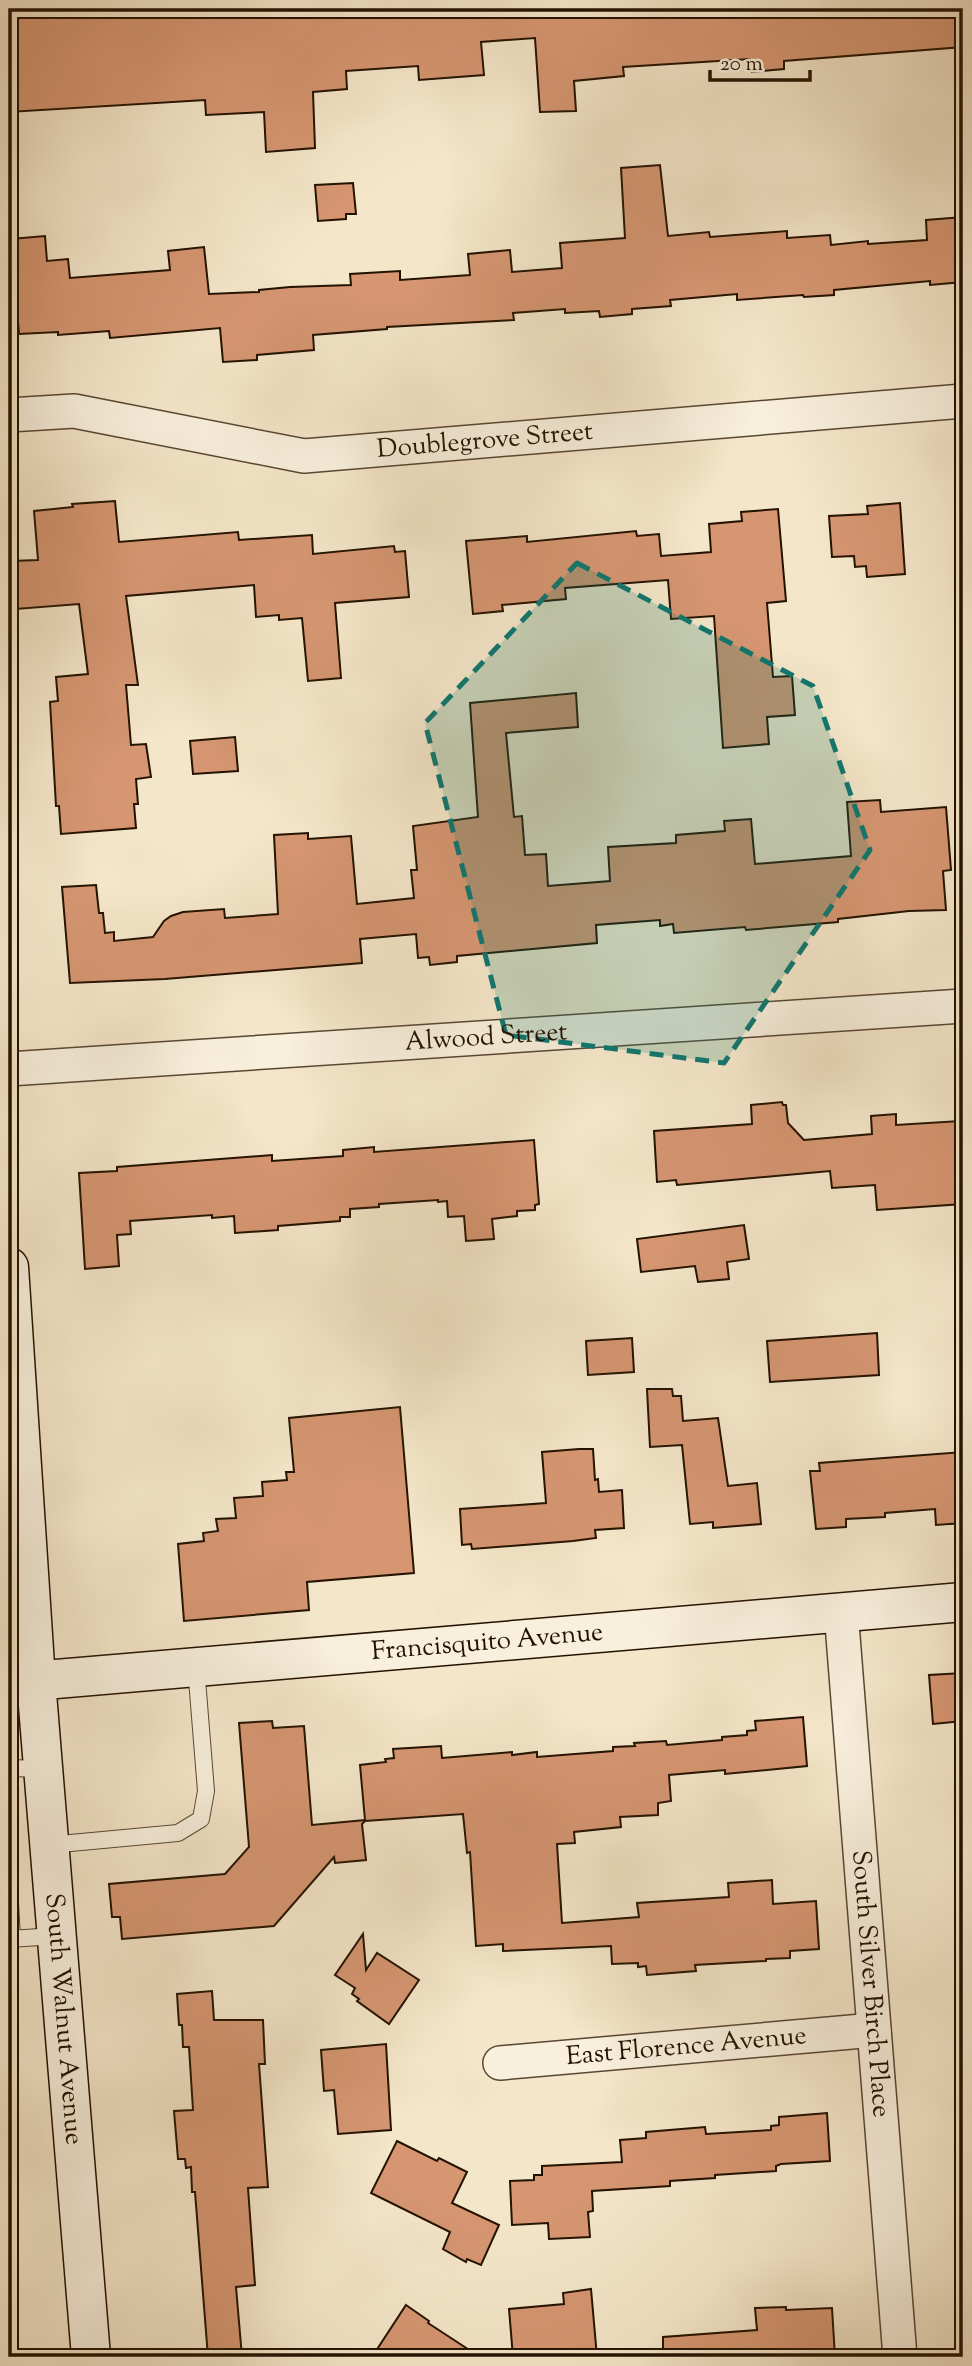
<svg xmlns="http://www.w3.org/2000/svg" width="972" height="2366" font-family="'Sorts Mill Goudy',serif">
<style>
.building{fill:#d59671;stroke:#241201;stroke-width:2}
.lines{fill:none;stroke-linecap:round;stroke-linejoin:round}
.lane-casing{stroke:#584733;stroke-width:18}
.street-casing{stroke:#584733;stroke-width:36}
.secondary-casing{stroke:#241201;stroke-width:41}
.lane{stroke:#f8efdc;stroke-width:16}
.street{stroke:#f8efdc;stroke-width:33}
.secondary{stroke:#f8efdc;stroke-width:38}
.marked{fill:#0f766e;fill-opacity:0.2;stroke:#0f766e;stroke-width:5;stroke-dasharray:14 9;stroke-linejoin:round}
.labels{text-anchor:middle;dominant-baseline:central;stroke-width:6;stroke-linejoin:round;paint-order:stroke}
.street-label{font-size:26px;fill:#241201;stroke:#f8efdc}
</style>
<rect width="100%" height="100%" fill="#f4e6c9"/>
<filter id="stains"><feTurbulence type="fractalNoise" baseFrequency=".00286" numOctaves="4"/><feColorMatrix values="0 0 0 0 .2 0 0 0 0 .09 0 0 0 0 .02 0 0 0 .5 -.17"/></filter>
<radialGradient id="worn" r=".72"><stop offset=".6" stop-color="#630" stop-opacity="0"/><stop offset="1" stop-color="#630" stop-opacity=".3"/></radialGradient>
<!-- building -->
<g class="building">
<path d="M 9,9 L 963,9 L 963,47 L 784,61 L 784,69 L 752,72 L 750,59 L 623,67 L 624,76 L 574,81 L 576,111 L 540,112 L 535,38 L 481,42 L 484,75 L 419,80 L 418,66 L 346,71 L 347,89 L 313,92 L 315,148 L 266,152 L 264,112 L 206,115 L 205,100 L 9,112 Z"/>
<path d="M 660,165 L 668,236 L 709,232 L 710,237 L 787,231 L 787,238 L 830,235 L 831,245 L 868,241 L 868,244 L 927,240 L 926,220 L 963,217 L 963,282 L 930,285 L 930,281 L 834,290 L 834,295 L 804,297 L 803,295 L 737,300 L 737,294 L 670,300 L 671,306 L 632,309 L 632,314 L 600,317 L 599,311 L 565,313 L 565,309 L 513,313 L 514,320 L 387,327 L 387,329 L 313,335 L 314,350 L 257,355 L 257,360 L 223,362 L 220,328 L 110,338 L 109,331 L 58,335 L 58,332 L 19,334 L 11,239 L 45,236 L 47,261 L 68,259 L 70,278 L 170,270 L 168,251 L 204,247 L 209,294 L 259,292 L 259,290 L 290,287 L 351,285 L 350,274 L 400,271 L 400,280 L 470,275 L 468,254 L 510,250 L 512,272 L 562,268 L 560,243 L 625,238 L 621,168 Z"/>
<path d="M 353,183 L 356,214 L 346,214 L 346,219 L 318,221 L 315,185 Z"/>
<path d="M 115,501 L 119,542 L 238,532 L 239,540 L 312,535 L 313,554 L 394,546 L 395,552 L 405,551 L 409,597 L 335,603 L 341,678 L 308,681 L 302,618 L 279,620 L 279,615 L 256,617 L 254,585 L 126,596 L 138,685 L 126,685 L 131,745 L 146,744 L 151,777 L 136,779 L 138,804 L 134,804 L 136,828 L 61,834 L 59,806 L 56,806 L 50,702 L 58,701 L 56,677 L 88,674 L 79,604 L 16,609 L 12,561 L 38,560 L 34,511 L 73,507 L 72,504 Z"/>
<path d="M 900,503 L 905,574 L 867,577 L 866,566 L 855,567 L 854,556 L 832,557 L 829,516 L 868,514 L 867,506 Z"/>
<path d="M 778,509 L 786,601 L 767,603 L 773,677 L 792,676 L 795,715 L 767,717 L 769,744 L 723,748 L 714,616 L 671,619 L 668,580 L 565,588 L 566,599 L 502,605 L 503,611 L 473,614 L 466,541 L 527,536 L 527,542 L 636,531 L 637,536 L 659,534 L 661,556 L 711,552 L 709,524 L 742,521 L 741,512 Z"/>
<path d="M 576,693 L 578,727 L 506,733 L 514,817 L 522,816 L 525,855 L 546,854 L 548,886 L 610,881 L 608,847 L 676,843 L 676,835 L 725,831 L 724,821 L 751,819 L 755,864 L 851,856 L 847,802 L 880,800 L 881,812 L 946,807 L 951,870 L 943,871 L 946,910 L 909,911 L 838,919 L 838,922 L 746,930 L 745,927 L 674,933 L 673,924 L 660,926 L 660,920 L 596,925 L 597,943 L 457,956 L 457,962 L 430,965 L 429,957 L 418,958 L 416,934 L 360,939 L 362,963 L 165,979 L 70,983 L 62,887 L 96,885 L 99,913 L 103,913 L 105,933 L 114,932 L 114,941 L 153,937 L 164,921 L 171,916 L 183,912 L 224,909 L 225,918 L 278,914 L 274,835 L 308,833 L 308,839 L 351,836 L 357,904 L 414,898 L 411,870 L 417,870 L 413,826 L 478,817 L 470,703 Z"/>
<path d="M 235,737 L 238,771 L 193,774 L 190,741 Z"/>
<path d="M 782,1102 L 783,1105 L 786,1105 L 788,1123 L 804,1140 L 872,1134 L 871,1116 L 896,1114 L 896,1125 L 960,1121 L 963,1204 L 877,1210 L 875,1185 L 832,1188 L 830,1171 L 677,1185 L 676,1180 L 657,1182 L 654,1131 L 752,1124 L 751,1105 Z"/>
<path d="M 534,1140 L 539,1204 L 535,1205 L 535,1210 L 517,1211 L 517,1216 L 492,1219 L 494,1239 L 466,1241 L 464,1216 L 448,1217 L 447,1201 L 438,1202 L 438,1200 L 379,1204 L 379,1207 L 350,1209 L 350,1217 L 340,1217 L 340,1221 L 278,1226 L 278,1230 L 235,1233 L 234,1216 L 212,1218 L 212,1215 L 130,1221 L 131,1234 L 117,1235 L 119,1266 L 85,1269 L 79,1173 L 117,1171 L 117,1167 L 272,1155 L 272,1161 L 343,1156 L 343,1150 L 374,1147 L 374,1152 Z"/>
<path d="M 744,1225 L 749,1259 L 727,1262 L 729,1279 L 698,1282 L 695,1266 L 641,1272 L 637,1239 Z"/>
<path d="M 877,1333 L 879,1375 L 770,1382 L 767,1341 Z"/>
<path d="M 632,1338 L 634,1372 L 588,1375 L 586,1341 Z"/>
<path d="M 647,1389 L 672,1389 L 673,1396 L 681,1396 L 683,1421 L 718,1418 L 728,1486 L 757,1483 L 761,1524 L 713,1528 L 713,1522 L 690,1524 L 682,1445 L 650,1447 Z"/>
<path d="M 400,1407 L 414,1573 L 307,1582 L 309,1610 L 184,1621 L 178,1544 L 204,1541 L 203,1533 L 218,1531 L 216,1519 L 236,1518 L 234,1498 L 263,1496 L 262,1482 L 287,1480 L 286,1472 L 294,1472 L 289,1418 Z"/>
<path d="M 579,1449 L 593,1449 L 595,1480 L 598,1479 L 599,1492 L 622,1490 L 624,1528 L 595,1530 L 596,1538 L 573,1541 L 472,1549 L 471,1544 L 462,1545 L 460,1509 L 546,1503 L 542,1452 Z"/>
<path d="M 963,1452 L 963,1523 L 936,1525 L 935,1509 L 885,1513 L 885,1517 L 846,1519 L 846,1527 L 816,1529 L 810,1471 L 820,1471 L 819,1463 Z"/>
<path d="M 963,1673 L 963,1721 L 933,1724 L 929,1675 Z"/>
<path d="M 803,1717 L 807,1766 L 725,1774 L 725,1770 L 669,1775 L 671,1801 L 658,1803 L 658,1815 L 620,1817 L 621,1827 L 574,1832 L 575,1843 L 557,1844 L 562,1923 L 639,1917 L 637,1903 L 729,1897 L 728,1883 L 772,1880 L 773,1904 L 816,1901 L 819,1949 L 790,1951 L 790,1958 L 766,1959 L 766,1961 L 695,1965 L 696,1971 L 647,1975 L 646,1966 L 638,1967 L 638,1963 L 612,1964 L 611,1946 L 503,1951 L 503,1944 L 476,1946 L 470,1852 L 467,1853 L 463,1814 L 365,1821 L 362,1824 L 366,1860 L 335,1863 L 334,1857 L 274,1926 L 122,1939 L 120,1917 L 112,1917 L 109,1884 L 225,1874 L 249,1847 L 239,1723 L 272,1721 L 273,1728 L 304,1726 L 312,1825 L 365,1820 L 360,1765 L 386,1762 L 385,1759 L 394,1758 L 393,1749 L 441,1746 L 442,1758 L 512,1752 L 512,1755 L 537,1752 L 537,1757 L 613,1751 L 613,1747 L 635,1746 L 634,1743 L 666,1741 L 667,1745 L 722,1740 L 722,1737 L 747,1735 L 747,1731 L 756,1730 L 755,1721 Z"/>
<path d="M 363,1934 L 366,1970 L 377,1953 L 419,1980 L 389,2024 L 357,2001 L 359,1999 L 352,1994 L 355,1988 L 335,1975 Z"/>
<path d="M 212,1991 L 214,2020 L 263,2020 L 265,2064 L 259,2064 L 268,2187 L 248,2188 L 255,2285 L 236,2287 L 242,2357 L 208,2357 L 195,2192 L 192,2192 L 191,2167 L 186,2168 L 185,2159 L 178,2159 L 174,2111 L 193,2110 L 189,2047 L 183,2047 L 182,2025 L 179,2025 L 177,1994 Z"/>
<path d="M 386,2044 L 391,2130 L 338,2134 L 334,2090 L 324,2091 L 321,2050 Z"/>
<path d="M 827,2113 L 830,2161 L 781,2164 L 776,2166 L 776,2171 L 715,2175 L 715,2178 L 670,2181 L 670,2186 L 592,2191 L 593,2211 L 588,2212 L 590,2237 L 549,2239 L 548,2223 L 512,2225 L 510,2181 L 534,2180 L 534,2175 L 542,2175 L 542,2166 L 622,2162 L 620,2140 L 646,2138 L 646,2132 L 705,2127 L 706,2134 L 771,2130 L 771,2126 L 779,2125 L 779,2117 Z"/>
<path d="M 397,2141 L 437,2161 L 439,2158 L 467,2172 L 452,2203 L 499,2225 L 481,2265 L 467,2259 L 466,2262 L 443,2249 L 450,2232 L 371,2193 Z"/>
<path d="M 591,2289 L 597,2357 L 513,2357 L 509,2309 L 564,2304 L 563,2293 Z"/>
<path d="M 406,2305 L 429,2321 L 428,2323 L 480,2357 L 372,2357 Z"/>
<path d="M 786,2307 L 786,2310 L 832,2308 L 835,2357 L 663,2357 L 663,2337 L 757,2330 L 755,2308 Z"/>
</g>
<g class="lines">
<!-- lane casing -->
<g class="lane-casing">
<g id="lane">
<path d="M 9,1768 L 43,1769"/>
<path d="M 49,1845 L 178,1833 L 201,1819 L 206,1791 L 196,1667"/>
<path d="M 9,1884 L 12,1939"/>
<path d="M 9,1939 L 56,1936"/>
</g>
</g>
<!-- street casing -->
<g class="street-casing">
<g id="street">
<path id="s1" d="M 9,415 L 74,411 L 304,456 L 963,401"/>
<path id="s2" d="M 9,1069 L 963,1006"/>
<path id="s3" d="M 841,1611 L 900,2357"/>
<path id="s4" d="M 500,2063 L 874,2030"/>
</g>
</g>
<!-- secondary casing -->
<g class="secondary-casing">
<g id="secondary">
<path id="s5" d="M 9,1267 L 36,1681 L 91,2357"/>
<path id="s6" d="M 9,1683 L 963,1602"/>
</g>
</g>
<!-- lane -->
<use href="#lane" class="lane"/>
<!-- street -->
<use href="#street" class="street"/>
<!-- secondary -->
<use href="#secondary" class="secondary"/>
</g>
<!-- marked area -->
<path class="marked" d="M 577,563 L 813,686 L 870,850 L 724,1063 L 506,1035 L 425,723 Z"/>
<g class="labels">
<!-- street labels -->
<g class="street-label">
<text stroke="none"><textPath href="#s1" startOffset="481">Doublegrove Street</textPath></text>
<text stroke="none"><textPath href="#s2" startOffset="478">Alwood Street</textPath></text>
<text stroke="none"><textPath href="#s6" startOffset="480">Francisquito Avenue</textPath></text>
<text stroke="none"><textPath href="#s3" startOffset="374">South Silver Birch Place</textPath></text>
<text stroke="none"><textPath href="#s5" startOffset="754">South Walnut Avenue</textPath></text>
<text stroke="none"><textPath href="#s4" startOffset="187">East Florence Avenue</textPath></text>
</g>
</g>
<!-- margin -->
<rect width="972" height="2366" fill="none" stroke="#f4e6c9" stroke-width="35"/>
<rect x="10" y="10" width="951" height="2345" fill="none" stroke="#241201" stroke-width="3.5"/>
<rect x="18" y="18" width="937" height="2331" fill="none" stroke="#241201" stroke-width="2"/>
<!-- scale -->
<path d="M710 70v10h100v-10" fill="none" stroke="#241201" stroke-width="3.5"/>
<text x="720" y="70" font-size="21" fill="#241201" stroke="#f8efdc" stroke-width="5" paint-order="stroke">20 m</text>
<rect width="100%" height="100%" filter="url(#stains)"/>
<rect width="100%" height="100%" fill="url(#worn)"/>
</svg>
